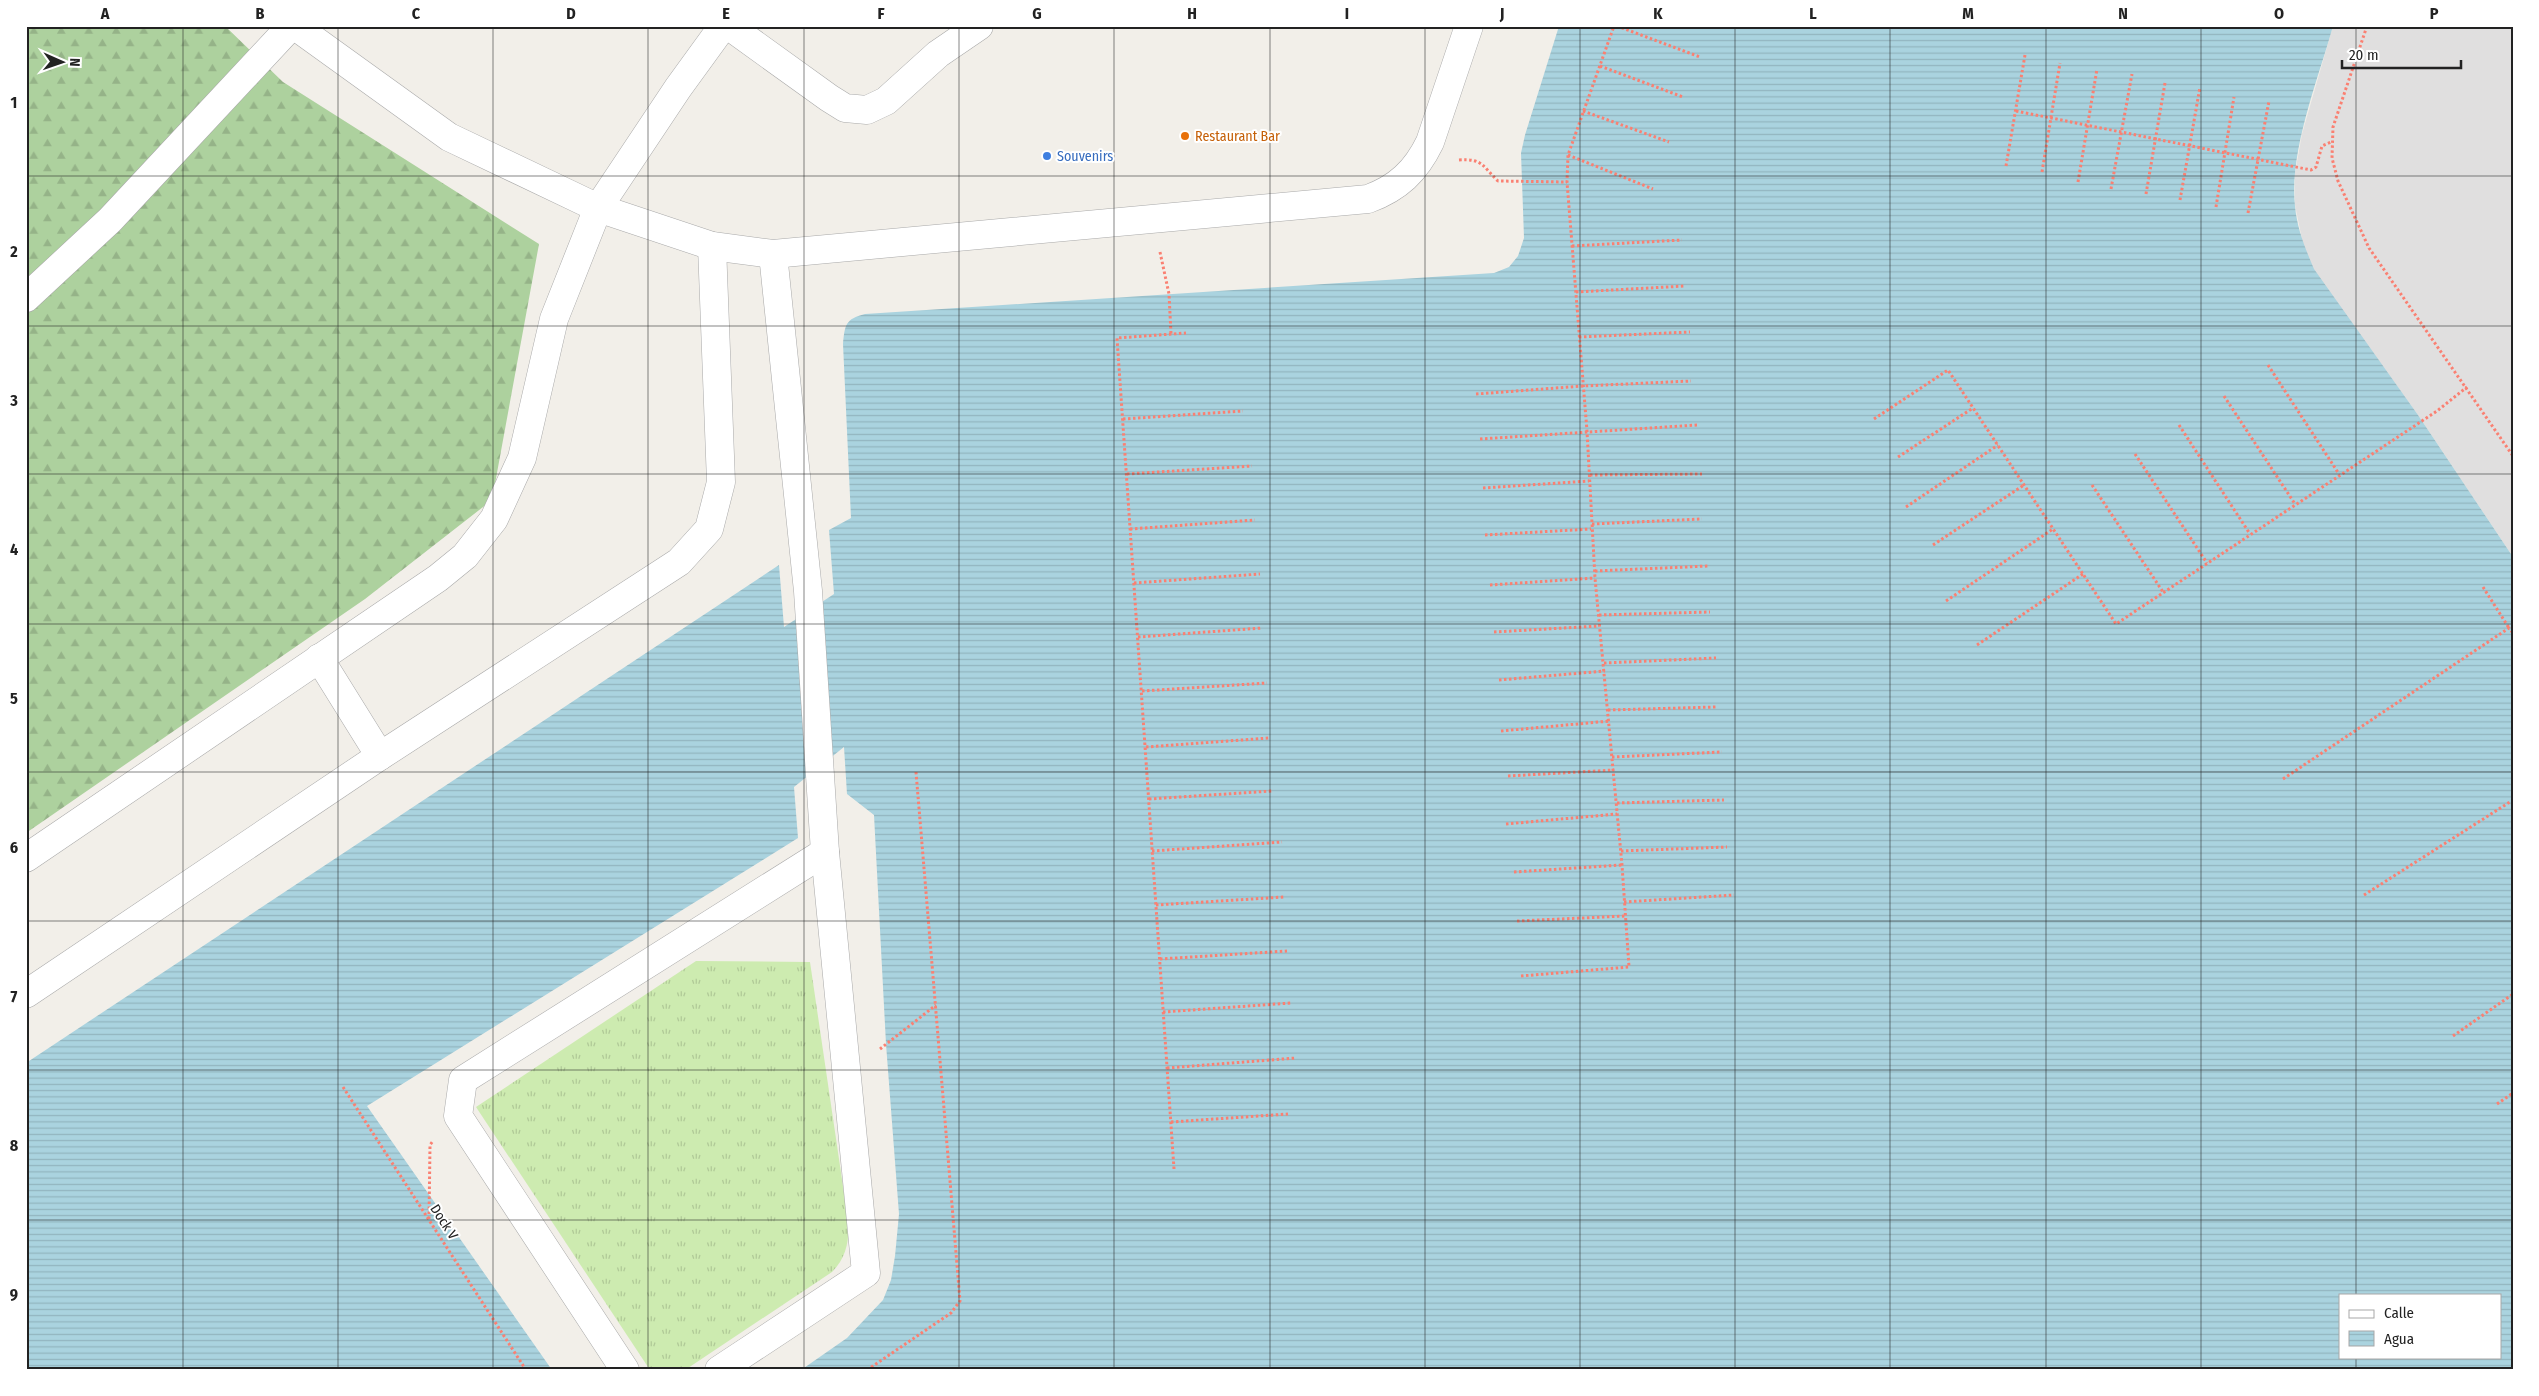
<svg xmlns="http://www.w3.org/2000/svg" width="2539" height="1396" font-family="'Fira Sans Condensed',sans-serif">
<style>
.residential{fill:#e0dfdf}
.grass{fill:url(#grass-tufts)}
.forest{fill:url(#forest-firs)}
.water{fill:url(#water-rules);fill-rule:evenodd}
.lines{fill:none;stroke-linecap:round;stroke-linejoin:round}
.minor-casing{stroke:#a9a9a9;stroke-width:29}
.path{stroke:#fa8072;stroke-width:3;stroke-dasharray:2.5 2.5;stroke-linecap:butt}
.minor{stroke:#fff;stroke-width:28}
.grid{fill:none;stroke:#222;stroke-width:1;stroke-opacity:0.55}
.food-dot{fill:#e8710a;stroke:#fff;stroke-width:2}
.shop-dot{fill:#3f7fe0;stroke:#fff;stroke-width:2}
.labels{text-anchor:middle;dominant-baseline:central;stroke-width:4;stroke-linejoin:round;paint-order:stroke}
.food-label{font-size:14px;fill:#c56008;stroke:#fff;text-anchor:start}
.shop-label{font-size:14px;fill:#366cbe;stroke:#fff;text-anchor:start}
.street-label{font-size:14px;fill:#222;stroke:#fff}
.neatline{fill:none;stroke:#222;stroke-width:2}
.grid-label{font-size:16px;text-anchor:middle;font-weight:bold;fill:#222}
</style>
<defs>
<pattern id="grass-tufts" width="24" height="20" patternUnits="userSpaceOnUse" patternTransform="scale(1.25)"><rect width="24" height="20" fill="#cdebb0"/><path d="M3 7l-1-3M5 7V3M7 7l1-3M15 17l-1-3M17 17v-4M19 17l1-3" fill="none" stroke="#b0c997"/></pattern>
<pattern id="forest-firs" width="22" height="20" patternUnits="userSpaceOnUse" patternTransform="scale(1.25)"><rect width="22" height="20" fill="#add19e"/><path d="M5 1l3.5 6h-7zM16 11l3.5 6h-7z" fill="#95b388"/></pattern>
<pattern id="water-rules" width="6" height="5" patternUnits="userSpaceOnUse" patternTransform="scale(1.25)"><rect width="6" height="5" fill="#aad3df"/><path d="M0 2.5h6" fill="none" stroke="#92b5bf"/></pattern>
</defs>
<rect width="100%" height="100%" fill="#f2efe9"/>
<!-- residential -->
<path class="residential" d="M 2333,26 L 2513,26 L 2513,557 L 2418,415 L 2313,269 L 2303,244 L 2295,205 L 2295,173 L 2302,134 Z"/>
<!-- grass -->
<path class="grass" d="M 696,961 L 810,962 L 849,1227 C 848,1245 845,1259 832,1272 L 685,1370 L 650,1370 L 476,1107 Z"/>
<!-- forest -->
<path class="forest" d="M 26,26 L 225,26 L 283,82 L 539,244 L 492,500 L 365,599 L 26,833 Z"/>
<!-- water -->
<path class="water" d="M 1559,26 L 2333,26 C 2318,80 2289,151 2295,206 C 2297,228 2305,248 2314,269 L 2418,415 L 2513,557 L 2513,1370 L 801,1370 L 847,1338 L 883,1300 L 891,1280 L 895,1256 L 899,1214 L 886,1044 L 874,815 L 847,794 L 844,747 L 794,787 L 798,838 L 367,1106 L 552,1370 L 26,1370 L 26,1063 L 779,565 L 784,627 L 834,594 L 829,530 L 851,518 L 843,344 C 845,325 845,319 865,314 L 1494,273 L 1509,267 L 1518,256 L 1524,238 L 1521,153 L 1525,135 ZM 2340,1295 L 2500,1295 L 2500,1357 L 2340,1357 Z"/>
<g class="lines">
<!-- minor casing -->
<g class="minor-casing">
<g id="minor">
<path d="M 295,26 L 449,137 L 598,208 L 712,246 L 773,254 L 1368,199 C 1398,188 1416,171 1430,142 L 1469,26"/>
<path d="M 729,26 L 829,98 L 845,108 L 867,110 L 886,101 L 938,54 L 979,26"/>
<path d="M 26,298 L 110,220 L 291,26"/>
<path d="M 319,658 L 380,756"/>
<path d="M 26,858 L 438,578 L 465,556 L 494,519 L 522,458 L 554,319 L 598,208 L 678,88 L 723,26"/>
<path d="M 26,994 L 380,756 L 679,562 L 709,529 L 721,482 L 712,246"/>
<path d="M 625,1370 L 458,1116 L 463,1080 L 825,852"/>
<path d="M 719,1370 L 866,1273 L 825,852 L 808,591 L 773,254"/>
</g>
</g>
<!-- path -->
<g class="path">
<path d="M 1617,26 L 1700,57"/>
<path d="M 2367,26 L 2333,127 L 2332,158 L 2338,181 L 2369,248 L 2513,456"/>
<path d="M 1600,66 L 1683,97"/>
<path d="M 1583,111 L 1669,142"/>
<path d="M 2016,111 L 2311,170 L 2316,167 L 2322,146 L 2331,142"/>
<path d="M 1568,155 L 1653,189"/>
<path d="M 1459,160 C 1483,158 1483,167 1498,181 L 1567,182"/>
<path d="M 2006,166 L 2025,55"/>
<path d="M 2042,172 L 2060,63"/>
<path d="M 2078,182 L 2097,69"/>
<path d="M 2111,189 L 2132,74"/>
<path d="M 2146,194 L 2165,83"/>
<path d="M 2180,200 L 2200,87"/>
<path d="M 2216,207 L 2234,97"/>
<path d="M 2248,213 L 2269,101"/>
<path d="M 1572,246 L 1682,240"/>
<path d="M 1160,252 L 1169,294 L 1171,334"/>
<path d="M 1576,292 L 1685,286"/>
<path d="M 1579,337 L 1690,332"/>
<path d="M 2268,365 L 2339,474"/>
<path d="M 1476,394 L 1583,386 L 1691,381"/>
<path d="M 2224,396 L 2295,504"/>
<path d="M 1123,419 L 1243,411"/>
<path d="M 1874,419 L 1948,370 L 2116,624 L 2437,411 L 2467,387"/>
<path d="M 2179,425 L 2250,534"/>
<path d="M 1480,439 L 1697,425"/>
<path d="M 2135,454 L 2207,563"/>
<path d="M 1898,457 L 1973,408"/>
<path d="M 1127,474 L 1252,466"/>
<path d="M 1590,475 L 1702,474"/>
<path d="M 2092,485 L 2163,592"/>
<path d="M 1483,488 L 1589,481"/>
<path d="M 1906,507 L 1998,445"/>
<path d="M 1592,524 L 1702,519"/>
<path d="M 1130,529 L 1255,520"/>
<path d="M 1485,535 L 1591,529"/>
<path d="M 1933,545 L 2024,485"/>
<path d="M 1595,571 L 1708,566"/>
<path d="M 1134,583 L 1260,574"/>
<path d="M 1490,585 L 1595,578"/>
<path d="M 2483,587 L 2509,628"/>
<path d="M 1946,601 L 2053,529"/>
<path d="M 1599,615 L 1710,612"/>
<path d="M 1494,632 L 1599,626"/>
<path d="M 1138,637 L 1262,628"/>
<path d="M 1977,645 L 2083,574"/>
<path d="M 1604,663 L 1716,658"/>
<path d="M 1499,680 L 1605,671"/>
<path d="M 1142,691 L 1267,683"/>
<path d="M 1608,710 L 1716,707"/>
<path d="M 1501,731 L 1610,721"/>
<path d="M 1146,747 L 1269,738"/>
<path d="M 1612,757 L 1722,752"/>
<path d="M 1508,776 L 1614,770"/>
<path d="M 2283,779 L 2509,628 L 2513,633"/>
<path d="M 1149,799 L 1272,791"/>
<path d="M 1617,803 L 1724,800"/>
<path d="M 1506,824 L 1617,814"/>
<path d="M 1152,851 L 1282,842"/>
<path d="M 1621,851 L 1727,847"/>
<path d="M 1514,872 L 1622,865"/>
<path d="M 2364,895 L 2513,800"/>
<path d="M 1624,902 L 1734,895"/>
<path d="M 1156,905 L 1284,897"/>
<path d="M 1517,921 L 1625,916"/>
<path d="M 1160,959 L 1287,951"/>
<path d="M 1521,976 L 1629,967 L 1622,865 L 1595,578 L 1587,431 L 1567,182 L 1568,155 L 1614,26"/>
<path d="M 1163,1012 L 1291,1003"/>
<path d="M 2453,1036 L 2513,994"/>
<path d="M 880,1049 L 936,1005"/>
<path d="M 1167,1068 L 1296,1058"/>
<path d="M 343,1087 L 526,1370"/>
<path d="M 2497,1104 L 2513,1093"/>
<path d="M 1171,1122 L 1288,1114"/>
<path d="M 1174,1169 L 1117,338 L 1186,333"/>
<path d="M 429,1219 L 430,1145 L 433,1141"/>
<path d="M 867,1370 L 951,1313 L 960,1301 L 916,772"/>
</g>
<!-- minor -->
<use href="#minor" class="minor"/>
</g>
<!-- grid -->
<path class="grid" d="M 183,26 L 183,1370M 338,26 L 338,1370M 493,26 L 493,1370M 648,26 L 648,1370M 804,26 L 804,1370M 959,26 L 959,1370M 1114,26 L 1114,1370M 1270,26 L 1270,1370M 1425,26 L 1425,1370M 1580,26 L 1580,1370M 1735,26 L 1735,1370M 1890,26 L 1890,1370M 2046,26 L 2046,1370M 2201,26 L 2201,1370M 2356,26 L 2356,1295M 26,176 L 2513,176M 26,326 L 2513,326M 26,474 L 2513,474M 26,624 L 2513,624M 26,772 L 2513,772M 26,921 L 2513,921M 26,1070 L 2513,1070M 26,1220 L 2513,1220M 2356,1357 L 2356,1370"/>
<!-- markers -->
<circle class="food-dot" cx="1185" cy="136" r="5"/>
<circle class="shop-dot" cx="1047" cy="156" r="5"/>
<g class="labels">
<!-- food labels -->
<g class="food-label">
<text x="1195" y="136">Restaurant Bar</text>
</g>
<!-- shop labels -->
<g class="shop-label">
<text x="1057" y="156">Souvenirs</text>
</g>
<!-- street labels -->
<g class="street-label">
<text transform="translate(444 1222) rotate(57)">Dock V</text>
</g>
</g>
<!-- border -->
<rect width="2539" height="1396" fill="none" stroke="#ffffff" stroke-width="55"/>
<!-- legend -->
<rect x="2339" y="1294" width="162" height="65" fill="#ffffff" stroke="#a7a7a7"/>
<rect x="2349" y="1310" width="25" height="8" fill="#ffffff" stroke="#a7a7a7"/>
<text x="2384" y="1318" font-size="15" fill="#222222">Calle</text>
<rect x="2349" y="1331" width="25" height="15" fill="url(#water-rules)" stroke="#a7a7a7"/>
<text x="2384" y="1344" font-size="15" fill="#222222">Agua</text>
<!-- north arrow -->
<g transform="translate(62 62) rotate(92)" stroke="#ffffff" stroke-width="4" paint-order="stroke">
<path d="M0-4L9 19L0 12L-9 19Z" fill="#222222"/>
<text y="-8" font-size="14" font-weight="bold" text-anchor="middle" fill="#222222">N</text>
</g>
<!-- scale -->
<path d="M2342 60v8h119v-8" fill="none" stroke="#222222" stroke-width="2.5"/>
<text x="2349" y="60" font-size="15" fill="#222222" stroke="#ffffff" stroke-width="4" paint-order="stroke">20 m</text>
<rect x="28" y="28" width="2484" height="1340" class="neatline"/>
<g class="grid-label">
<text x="105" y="19">A</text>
<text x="260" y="19">B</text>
<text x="416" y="19">C</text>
<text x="571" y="19">D</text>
<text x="726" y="19">E</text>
<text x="881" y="19">F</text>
<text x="1037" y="19">G</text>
<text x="1192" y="19">H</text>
<text x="1347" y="19">I</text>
<text x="1502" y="19">J</text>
<text x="1658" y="19">K</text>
<text x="1813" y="19">L</text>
<text x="1968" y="19">M</text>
<text x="2123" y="19">N</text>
<text x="2279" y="19">O</text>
<text x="2434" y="19">P</text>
<text x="14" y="108">1</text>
<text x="14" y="257">2</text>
<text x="14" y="406">3</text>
<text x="14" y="555">4</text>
<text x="14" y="704">5</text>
<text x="14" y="853">6</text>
<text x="14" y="1002">7</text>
<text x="14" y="1151">8</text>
<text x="14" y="1300">9</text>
</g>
</svg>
